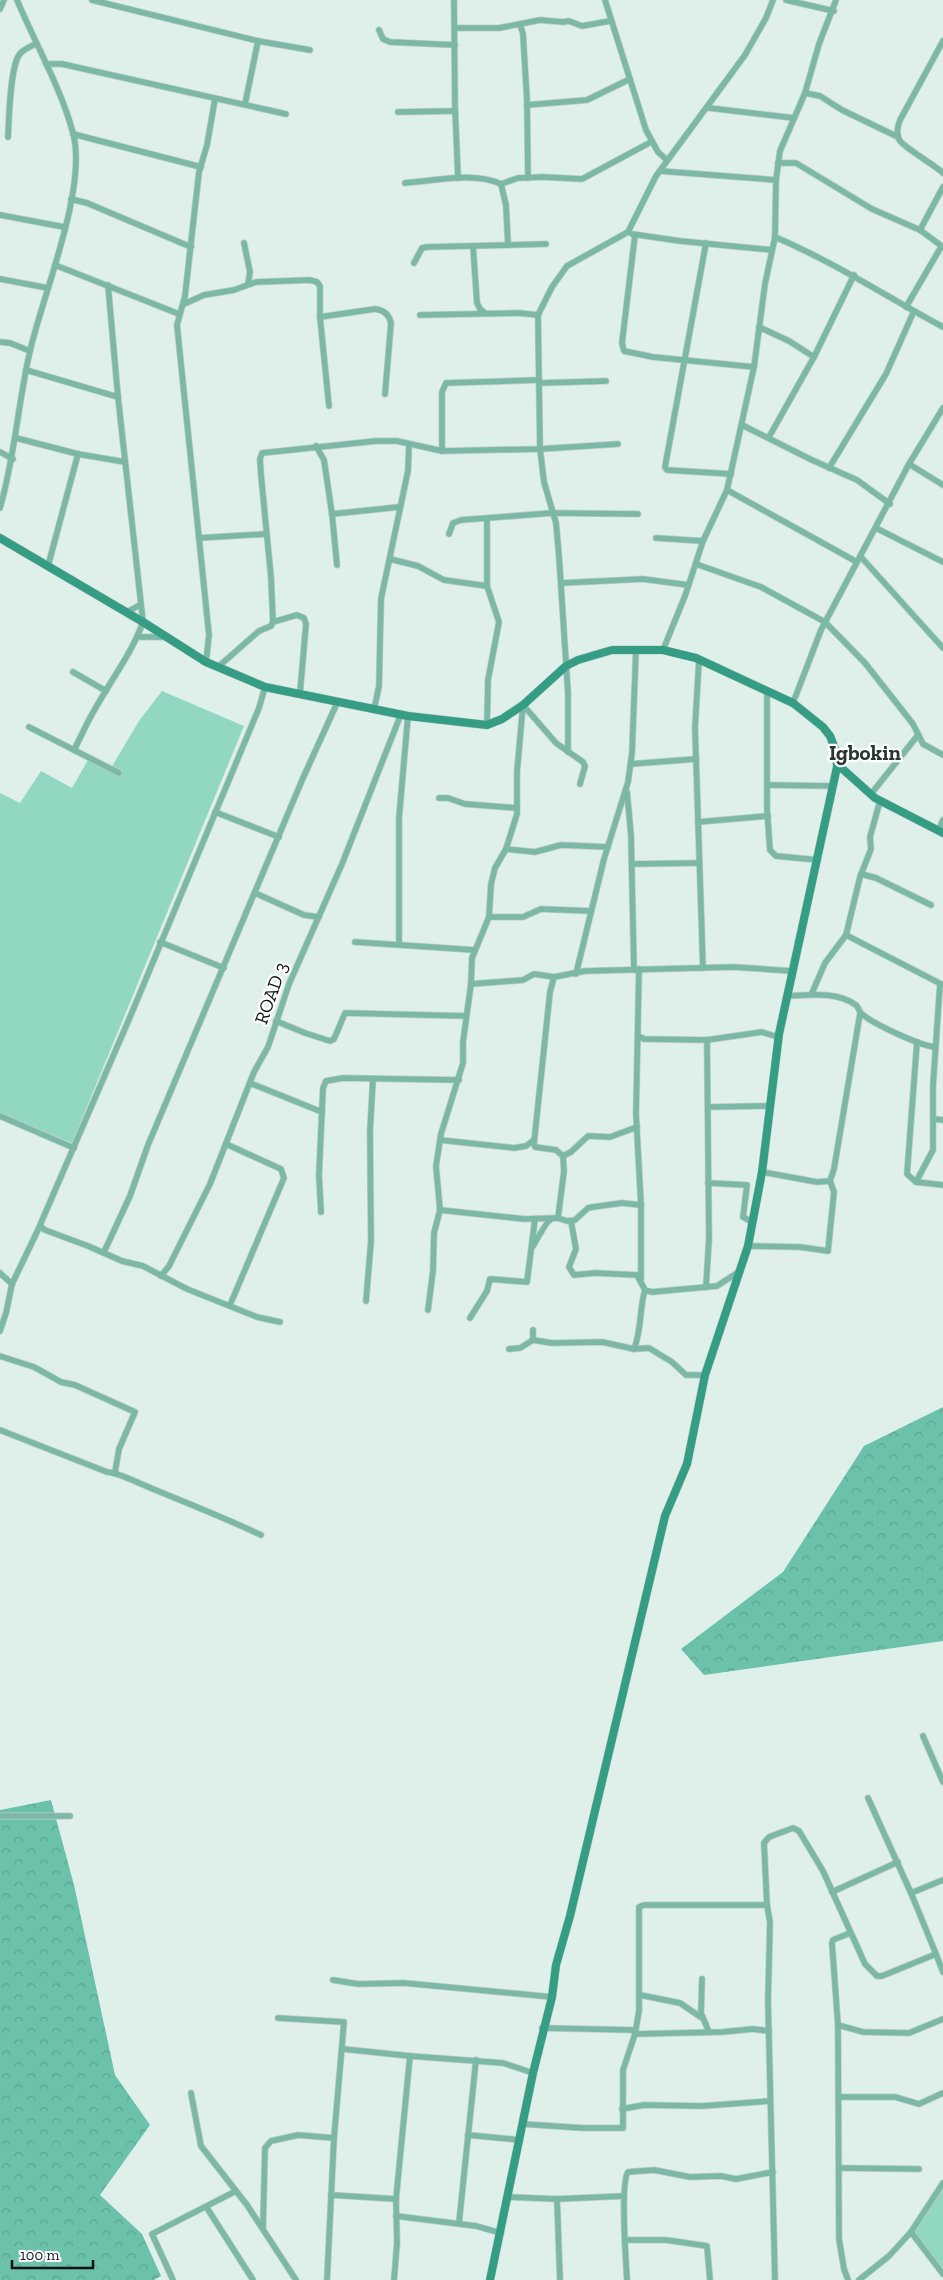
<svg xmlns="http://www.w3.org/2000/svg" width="943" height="2280" font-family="'Zilla Slab',serif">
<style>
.green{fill:#92d7c2}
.forest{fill:url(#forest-crowns)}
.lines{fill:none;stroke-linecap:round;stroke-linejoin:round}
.street-casing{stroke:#becdc7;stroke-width:7}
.secondary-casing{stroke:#becdc7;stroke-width:9}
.street{stroke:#7bb8a5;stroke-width:5.5}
.secondary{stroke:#349d83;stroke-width:8}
.labels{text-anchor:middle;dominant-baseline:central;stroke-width:4.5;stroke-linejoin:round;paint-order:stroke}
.street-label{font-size:19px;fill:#0e1412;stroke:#fff}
.quarter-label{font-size:21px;font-weight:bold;fill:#293732;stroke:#fff}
</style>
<defs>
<pattern id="forest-crowns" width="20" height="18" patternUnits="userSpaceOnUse" patternTransform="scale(1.25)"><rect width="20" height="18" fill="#6bc1a9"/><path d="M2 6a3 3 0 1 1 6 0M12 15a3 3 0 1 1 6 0" fill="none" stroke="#5ca590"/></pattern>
</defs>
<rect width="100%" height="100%" fill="#dff0ea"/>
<!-- green -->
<g class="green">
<path d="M 162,691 L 244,726 L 72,1143 L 0,1114 L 0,793 L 20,803 L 41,771 L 72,788 L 88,760 L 111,768 L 139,721 Z"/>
<path d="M 943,2189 L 943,2268 L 911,2232 Z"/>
</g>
<!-- forest -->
<g class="forest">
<path d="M 943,1407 L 943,1641 L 704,1675 L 681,1649 L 783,1572 L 864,1446 Z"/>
<path d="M 51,1800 L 74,1885 L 115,2075 L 150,2125 L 100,2195 L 142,2234 L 161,2276 L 154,2280 L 0,2280 L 0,1810 Z"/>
</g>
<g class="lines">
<!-- street casing -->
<g class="street-casing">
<g id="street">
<path d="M 92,0 L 258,41 L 310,50"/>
<path d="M 454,0 L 455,107 L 458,178"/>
<path d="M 605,0 L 646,130 L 658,152 L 667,160"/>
<path d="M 786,0 L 834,11"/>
<path d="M 0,9 L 4,0"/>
<path d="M 520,24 L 523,34 L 527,100 L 528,178"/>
<path d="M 455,28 L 499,28 L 540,20 L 563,22 L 569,21 L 582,26 L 610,21"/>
<path d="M 379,30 L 383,39 L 390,42 L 455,45"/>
<path d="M 943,41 L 900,120 C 898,126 896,132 899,139 C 901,146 935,165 943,173"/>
<path d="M 46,64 L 62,64 L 286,114"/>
<path d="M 805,93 L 820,96 L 842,110 L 898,137"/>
<path d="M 245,104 L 258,41"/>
<path d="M 527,105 L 587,100 L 630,79"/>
<path d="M 709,108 L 794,118"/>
<path d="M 398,112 L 455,111"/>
<path d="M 73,134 L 201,167"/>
<path d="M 8,137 C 9,118 10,69 19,55 C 22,50 30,47 35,44"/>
<path d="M 778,163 L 796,163 L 872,209 L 920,230 L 943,247"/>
<path d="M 660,171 L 776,180"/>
<path d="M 405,183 C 435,181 473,171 501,184 L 518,178 L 543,177 L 582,179 L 651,142"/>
<path d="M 501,184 L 506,205 L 508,245"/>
<path d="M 71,199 L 87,203 L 191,247"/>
<path d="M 0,215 L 64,227"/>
<path d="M 920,230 L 943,187"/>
<path d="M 632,234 L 680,241 L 772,250"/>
<path d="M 635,235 L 622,343 L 624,351 L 653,357 L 754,367"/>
<path d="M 775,237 C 834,262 887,297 943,327"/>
<path d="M 244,243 L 250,272 L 248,284"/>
<path d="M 706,243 L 665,467 L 667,470 L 731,474"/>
<path d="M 473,246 L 477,303 L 480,309 L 485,313"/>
<path d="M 414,263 L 422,248 L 427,247 L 546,244"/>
<path d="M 55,265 L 179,314"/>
<path d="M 0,279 L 48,288"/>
<path d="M 184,304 L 204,295 L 234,290 L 256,282 L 310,280 L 317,282 L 320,286 L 320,317 L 329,406"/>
<path d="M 906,307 L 941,247"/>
<path d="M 420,315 L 519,313 L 538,315"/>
<path d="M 320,317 L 375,309 C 384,310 389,314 391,323 L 385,394"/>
<path d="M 759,327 L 789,341 L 814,357"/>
<path d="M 0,342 L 10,343 L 30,351"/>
<path d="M 26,370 L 118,397"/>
<path d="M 540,383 L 606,381"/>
<path d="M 742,425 L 812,460 L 857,480 L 890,504"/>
<path d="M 769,437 L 814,357 L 854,275"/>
<path d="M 16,438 L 78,454 L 125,462"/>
<path d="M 316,446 L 324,460 L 332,514 L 399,507"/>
<path d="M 442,451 L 442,392 L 446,383 L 539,380"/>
<path d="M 0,452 L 13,459"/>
<path d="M 909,464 L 943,485"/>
<path d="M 829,468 L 886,374 L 914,311"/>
<path d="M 727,490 L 857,562"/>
<path d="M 0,508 C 15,456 18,403 30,351 C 43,294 88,188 73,133 C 61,88 35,43 17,0"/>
<path d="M 332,514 L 337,565"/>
<path d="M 487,519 L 487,586 L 499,622 L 488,680 L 487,725"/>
<path d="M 876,528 L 943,562"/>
<path d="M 449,534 L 453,523 L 461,520 L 552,513 L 638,514"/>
<path d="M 199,538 L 266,534"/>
<path d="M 656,538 L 703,541"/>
<path d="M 861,557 L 943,648"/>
<path d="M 390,559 L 418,566 L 444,580 L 487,586"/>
<path d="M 696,564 L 761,587 L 825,622 L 865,663 L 913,724 L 923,744 L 943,755"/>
<path d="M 48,566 L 78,454"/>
<path d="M 561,583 L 643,579 L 688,585"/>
<path d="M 127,612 L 140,605"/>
<path d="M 273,622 L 271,577 L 261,475 L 260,459 L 262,453 L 376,441 L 397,441 L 442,451 L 540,449 L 618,444"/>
<path d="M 137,637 L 167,637"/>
<path d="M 663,650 L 685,596 L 703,541 L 727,490 L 754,367 L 765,284 L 775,237 L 776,180 L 780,151 L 805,93 L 819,44 L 836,0"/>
<path d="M 699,660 L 695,728 L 703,968"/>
<path d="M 206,662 L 209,635 L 177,325 L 185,296 L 199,172 L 207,145 L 215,99"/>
<path d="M 218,667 L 259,631 L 271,626 L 273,622 L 297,615 L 304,618 L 306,624 L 300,693"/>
<path d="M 73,672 L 106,691"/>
<path d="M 767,691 L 767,809 L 770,850 L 776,856 L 818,860"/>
<path d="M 793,703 L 821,630 L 909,464 L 943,408"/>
<path d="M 523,705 L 556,743 L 583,762 L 585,766 L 580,784"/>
<path d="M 374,710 L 379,686 L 381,599 L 408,471 L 409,445"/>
<path d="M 29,727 L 119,773"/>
<path d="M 74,750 C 81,737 87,722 95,709 C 111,680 132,653 143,622 L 118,397 L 108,285"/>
<path d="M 568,752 L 568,693 L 559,556 L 556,523 L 544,482 L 540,449 L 538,315 L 552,287 L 567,266 L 628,232 L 656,176 L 745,55 L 766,18 L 773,0"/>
<path d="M 631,764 L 696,759"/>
<path d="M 768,785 L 833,786"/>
<path d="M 627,792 L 631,835 L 634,970"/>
<path d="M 871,794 L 918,735"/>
<path d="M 439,798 L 448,798 L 465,804 L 517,808"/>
<path d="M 215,812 L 279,837"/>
<path d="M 698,822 L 768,816"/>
<path d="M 938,831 L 943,820"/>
<path d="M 506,849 L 535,852 L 561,845 L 608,847"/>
<path d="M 632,864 L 699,863"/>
<path d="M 861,874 L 876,878 L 931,905"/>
<path d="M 255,893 L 304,915 L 319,917"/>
<path d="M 489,917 L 523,917 L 541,909 L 591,911"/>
<path d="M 846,935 L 943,985"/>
<path d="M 160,942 L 224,968"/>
<path d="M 355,942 L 475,950"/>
<path d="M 399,943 L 399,818 L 408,716"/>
<path d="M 576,974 L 604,859 L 628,782 L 632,753 L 636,649"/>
<path d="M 471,984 L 523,980 L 534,974 L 554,977"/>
<path d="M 812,993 L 825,963 L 846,935 L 860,877 L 871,849 L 870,837 L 880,801"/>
<path d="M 788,996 C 809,995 837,991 856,1005 C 859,1008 859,1012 862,1014 C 873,1024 921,1046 935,1047"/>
<path d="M 276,1021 L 305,1033 L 330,1041 L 334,1039 L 345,1013 L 466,1016"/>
<path d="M 638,1036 L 644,1039 L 707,1040 L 762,1032 L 778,1037"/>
<path d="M 917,1042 L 907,1174 L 916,1182 L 943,1185"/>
<path d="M 250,1083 L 322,1112"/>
<path d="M 709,1107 L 770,1106"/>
<path d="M 0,1116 L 74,1148"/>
<path d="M 934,1119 L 943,1120"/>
<path d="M 440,1140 L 514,1148 L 526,1146 L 534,1140"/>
<path d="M 226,1144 L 281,1169 L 284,1178 L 230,1305"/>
<path d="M 563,1156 L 571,1152 L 588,1136 L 610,1137 L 637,1127"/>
<path d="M 762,1172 L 817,1182 L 830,1181 L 834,1169 L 860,1014"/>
<path d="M 916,1182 L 933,1150 L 933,1086 L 940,984"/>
<path d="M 708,1183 L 747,1185 L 743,1217 L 752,1222"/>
<path d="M 440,1210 L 524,1219 L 558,1218 L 567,1221 L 575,1220 L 588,1208 L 593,1207 L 622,1203 L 641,1205 L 636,1114 L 639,969"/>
<path d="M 321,1212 L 319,1175 L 323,1088 L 326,1081 L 343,1078 L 459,1080"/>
<path d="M 558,1218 L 564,1171 L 563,1156 L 556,1150 L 535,1147 L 534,1143 L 550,992 L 554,977 L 585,971 L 733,967 L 792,971"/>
<path d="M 571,1221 L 576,1249 L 569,1267 L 574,1275 L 595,1273 L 637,1275 L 645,1290 L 652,1292 L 717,1286 L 740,1271"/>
<path d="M 40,1226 L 45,1230 L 88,1246 L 122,1261 L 143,1266 L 187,1289 L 257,1317 L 280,1322"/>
<path d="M 533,1246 C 536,1241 547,1221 550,1220"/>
<path d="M 748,1246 L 800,1247 L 828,1251 L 834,1192 L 830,1181"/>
<path d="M 104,1252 L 130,1196 L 148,1145 L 303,778 L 338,701"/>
<path d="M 0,1273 L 12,1284"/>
<path d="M 161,1276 L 169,1266 L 210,1184 L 254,1072 L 268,1047 L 289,984 L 342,864 L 401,714"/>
<path d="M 641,1279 L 641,1205"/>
<path d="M 706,1287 L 709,1239 L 707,1040"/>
<path d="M 366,1301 L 371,1241 L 370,1131 L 373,1079"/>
<path d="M 428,1310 L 433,1271 L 434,1233 L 440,1210 L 436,1166 L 441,1134 L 463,1063 L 463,1042 L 471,984 L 472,958 L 489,917 L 491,884 L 495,868 L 506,849 L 517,814 L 517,772 L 523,705"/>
<path d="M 470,1318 L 487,1291 L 490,1279 L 527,1282 L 535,1219"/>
<path d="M 0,1331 L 6,1313 L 12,1284 L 37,1232 L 130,1017 L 259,708 L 265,687"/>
<path d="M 533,1340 L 533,1330"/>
<path d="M 509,1349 L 520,1348 L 533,1340 L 552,1343 L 602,1342 L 634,1349 L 649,1348 L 672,1362 L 686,1375 L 705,1375"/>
<path d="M 634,1349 C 642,1329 639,1310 645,1290"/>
<path d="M 0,1356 L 34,1367 L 61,1382 L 75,1385 L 135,1412 L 119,1449 L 115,1472"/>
<path d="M 0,1430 L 107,1472 C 119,1473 134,1481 146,1486 C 184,1502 223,1517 261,1535"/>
<path d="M 923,1736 L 943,1782"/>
<path d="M 868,1798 L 911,1893"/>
<path d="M 0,1816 L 70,1816"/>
<path d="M 832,1892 L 898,1862"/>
<path d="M 767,1905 L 770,1922 L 768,2001 L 775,2280"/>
<path d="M 936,1954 L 911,1893 L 943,1880"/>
<path d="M 702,1979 L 701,2013 L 709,2032"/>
<path d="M 333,1980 L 358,1984 L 404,1983 L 552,1997"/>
<path d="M 640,1995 L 680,2003 L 702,2018"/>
<path d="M 278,2018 L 344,2022 L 334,2138"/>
<path d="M 838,2025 L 863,2032 L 909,2033 L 943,2019"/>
<path d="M 542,2028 L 633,2030 L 635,2034 L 722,2032 L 753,2029 L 769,2031"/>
<path d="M 343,2049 L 410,2056"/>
<path d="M 191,2093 L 201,2146 L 247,2205 L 296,2280"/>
<path d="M 839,2097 L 895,2097 L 919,2104 L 943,2093"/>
<path d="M 622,2109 L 644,2105 L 702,2106 L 770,2101"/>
<path d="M 523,2124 L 583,2128 L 623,2128 L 623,2070 L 635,2034 L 639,2011 L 639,1907 L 644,1905 L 767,1905 L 764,1843 L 769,1837 L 793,1828 L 799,1831 L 823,1871 L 865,1964 L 877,1976 L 882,1976 L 936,1954 L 943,1972"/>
<path d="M 468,2135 L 520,2140"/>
<path d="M 839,2168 L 919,2169"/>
<path d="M 331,2195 L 396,2199"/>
<path d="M 508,2197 L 557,2199 L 624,2196"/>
<path d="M 557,2199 L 560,2280"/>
<path d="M 207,2208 L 253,2280"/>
<path d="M 396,2216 L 476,2226 L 501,2233"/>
<path d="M 459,2223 L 476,2060"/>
<path d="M 263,2228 L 265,2148 L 271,2141 L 298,2135 L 334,2138 L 327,2280"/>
<path d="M 911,2232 L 943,2274"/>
<path d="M 626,2240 L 666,2240 L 707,2246 L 710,2280"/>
<path d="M 173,2280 L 152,2234 L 236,2191"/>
<path d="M 394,2280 L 397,2243 L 396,2199 L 410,2056 L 503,2063 L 533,2073"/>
<path d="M 627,2280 C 626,2262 620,2183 628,2172 L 654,2170 L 690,2177 L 721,2176 L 736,2179 L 773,2172"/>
<path d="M 848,2280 L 844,2269 L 839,2239 L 838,2025 L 832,1943 L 833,1940 L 850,1933"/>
<path d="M 859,2280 L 889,2256 L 911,2232 L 943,2183"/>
</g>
</g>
<!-- secondary casing -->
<g class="secondary-casing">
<g id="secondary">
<path d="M 0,538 L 143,622 L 206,662 L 265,687 L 408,716 L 487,725 L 502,719 L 523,705 L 566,666 L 578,660 L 612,650 L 663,650 L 696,658 L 793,703 L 823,727 L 830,736 L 837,754 L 837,767 L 779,1034 L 762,1172 L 748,1246 L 705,1375 L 687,1464 L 665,1516 L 570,1916 L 556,1965 L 552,1997 L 533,2073 L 490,2280"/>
<path d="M 837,764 L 875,798 L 943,833"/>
</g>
</g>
<!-- street -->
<use href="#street" class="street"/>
<!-- secondary -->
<use href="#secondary" class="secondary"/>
</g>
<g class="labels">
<!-- street labels -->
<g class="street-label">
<text transform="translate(271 993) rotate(-70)">ROAD 3</text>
</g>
<!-- quarter labels -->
<g class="quarter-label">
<text x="865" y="752">Igbokin</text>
</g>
</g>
<!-- scale -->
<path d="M12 2260v8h81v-8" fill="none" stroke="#0e1412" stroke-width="2.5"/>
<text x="20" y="2260" font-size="15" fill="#0e1412" stroke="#ffffff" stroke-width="4" paint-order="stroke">100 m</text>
</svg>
